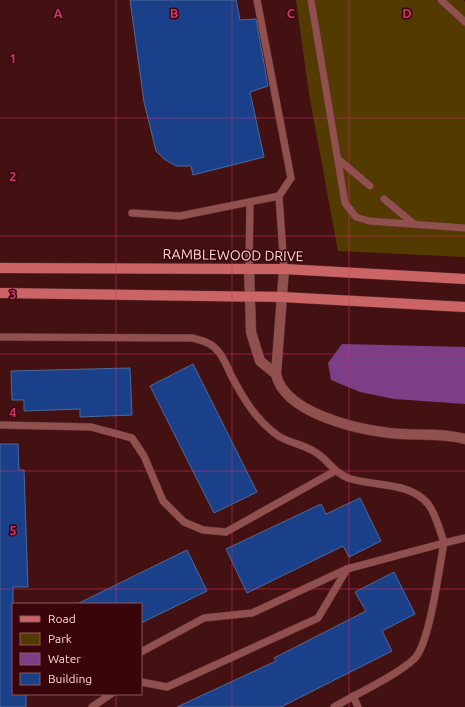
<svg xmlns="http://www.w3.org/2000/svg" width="465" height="707" font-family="Ubuntu,sans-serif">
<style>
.green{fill:#523a00}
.water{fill:#7c3e86}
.building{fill:#1a408a;stroke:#4f6997}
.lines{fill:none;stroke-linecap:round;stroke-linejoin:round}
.lane-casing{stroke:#613132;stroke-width:8}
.street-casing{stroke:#613132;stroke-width:11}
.secondary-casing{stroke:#613132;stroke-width:11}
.lane{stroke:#8f504e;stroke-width:7}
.street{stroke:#8f504e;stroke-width:10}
.secondary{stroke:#cb6565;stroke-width:10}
.grid{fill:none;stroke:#cb356d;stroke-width:1;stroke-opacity:0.55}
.labels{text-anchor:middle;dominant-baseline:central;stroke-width:3;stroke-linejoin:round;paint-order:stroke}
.street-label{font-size:14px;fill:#fbd8d6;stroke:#39050a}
.grid-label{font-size:13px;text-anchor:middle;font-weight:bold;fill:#cb356d;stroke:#39050a;stroke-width:3;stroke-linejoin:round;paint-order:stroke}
</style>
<rect width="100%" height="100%" fill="#441113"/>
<!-- green -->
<path class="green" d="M 296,0 L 463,0 L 465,2 L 465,257 L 338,251 L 309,94 Z"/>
<!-- water -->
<path class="water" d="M 342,344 L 465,347 L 465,404 L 394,399 L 360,392 L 331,380 L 328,363 Z"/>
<!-- building -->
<g class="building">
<path d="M 130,0 L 236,0 L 240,20 L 256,19 L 268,86 L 250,92 L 264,157 L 193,175 L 191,166 L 176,166 L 164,159 L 156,151 L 144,102 Z"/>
<path d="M 193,364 L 257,492 L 214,513 L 150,386 Z"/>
<path d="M 130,368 L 132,415 L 80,417 L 80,409 L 24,411 L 24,400 L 12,400 L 11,371 Z"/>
<path d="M 0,444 L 18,444 L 19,470 L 24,470 L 28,587 L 13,587 L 13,694 L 26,694 L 26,707 L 0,707 Z"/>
<path d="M 360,498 L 381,541 L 349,557 L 343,546 L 247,593 L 226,549 L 321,504 L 326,514 Z"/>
<path d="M 187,550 L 207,591 L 141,623 L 141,604 L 77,604 Z"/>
<path d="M 394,572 L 415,614 L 382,631 L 392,651 L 281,707 L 177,707 L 276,661 L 274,658 L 366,611 L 355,592 Z"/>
</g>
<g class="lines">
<!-- lane casing -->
<g class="lane-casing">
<g id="lane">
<path d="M 257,0 L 291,178 L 279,196 L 284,269"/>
<path d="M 311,0 L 345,203 L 356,217 L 369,221 L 465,228"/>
<path d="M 441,0 L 465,22"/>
<path d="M 338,159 L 370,186"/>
<path d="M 384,199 L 414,224"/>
<path d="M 132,213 L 180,216 L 279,196"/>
<path d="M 249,268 L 250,202"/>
<path d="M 0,337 L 192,338 C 200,340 210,342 216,349 C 223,355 227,367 231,375 C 243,398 256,420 277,435 C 288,443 303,444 315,452 C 329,460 331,471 348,478 C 374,487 409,481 428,504 C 436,514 440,531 444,543 L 347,569 L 252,613 L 204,618 L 141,652"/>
<path d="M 0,425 L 91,427 L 132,438 L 144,456 L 163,501 L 184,522 L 203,530 L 226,532 L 335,471"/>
<path d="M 141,682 L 167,687 L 318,618 L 347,569"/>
<path d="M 353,696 L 358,707"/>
<path d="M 92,707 L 111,694"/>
<path d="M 334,707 C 356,694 398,675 415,658 C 430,642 439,568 444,543 L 465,538"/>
</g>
</g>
<!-- street casing -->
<g class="street-casing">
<g id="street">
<path d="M 249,268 L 251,332 L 260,361 L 276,374"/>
<path d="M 284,269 L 276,374 C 284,413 356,429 389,433 C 414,436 441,432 465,439"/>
</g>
</g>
<!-- secondary casing -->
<g class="secondary-casing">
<g id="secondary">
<path d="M 0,268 L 284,269 L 465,279"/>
<path d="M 0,293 L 282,297 L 465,307"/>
</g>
</g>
<!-- lane -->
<use href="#lane" class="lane"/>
<!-- street -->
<use href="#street" class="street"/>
<!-- secondary -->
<use href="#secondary" class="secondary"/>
</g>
<!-- grid -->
<path class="grid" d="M 116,0 L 116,604M 232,0 L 232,707M 349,0 L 349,707M 0,118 L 465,118M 0,236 L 465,236M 0,354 L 465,354M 0,471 L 465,471M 0,589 L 465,589M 116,694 L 116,707"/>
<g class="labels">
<!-- street labels -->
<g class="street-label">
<text transform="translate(233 255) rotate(1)">RAMBLEWOOD DRIVE</text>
</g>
</g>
<g class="grid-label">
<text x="58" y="18">A</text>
<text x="174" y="18">B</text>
<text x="291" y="18">C</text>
<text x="407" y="18">D</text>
<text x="13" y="63">1</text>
<text x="13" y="181">2</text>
<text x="13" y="299">3</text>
<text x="13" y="417">4</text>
<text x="13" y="535">5</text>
</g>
<!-- legend -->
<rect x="12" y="603" width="130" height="92" fill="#39050a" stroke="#87595c"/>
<rect x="20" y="616" width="20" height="6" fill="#cb6565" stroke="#87595c"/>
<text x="48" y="623" font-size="12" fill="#fbd8d6">Road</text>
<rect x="20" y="633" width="20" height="12" fill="#523a00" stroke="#87595c"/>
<text x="48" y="643" font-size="12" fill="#fbd8d6">Park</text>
<rect x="20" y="653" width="20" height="12" fill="#7c3e86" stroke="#87595c"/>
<text x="48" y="663" font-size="12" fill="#fbd8d6">Water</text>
<rect x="20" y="673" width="20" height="12" fill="#1a408a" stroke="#87595c"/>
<text x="48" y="683" font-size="12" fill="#fbd8d6">Building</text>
</svg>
